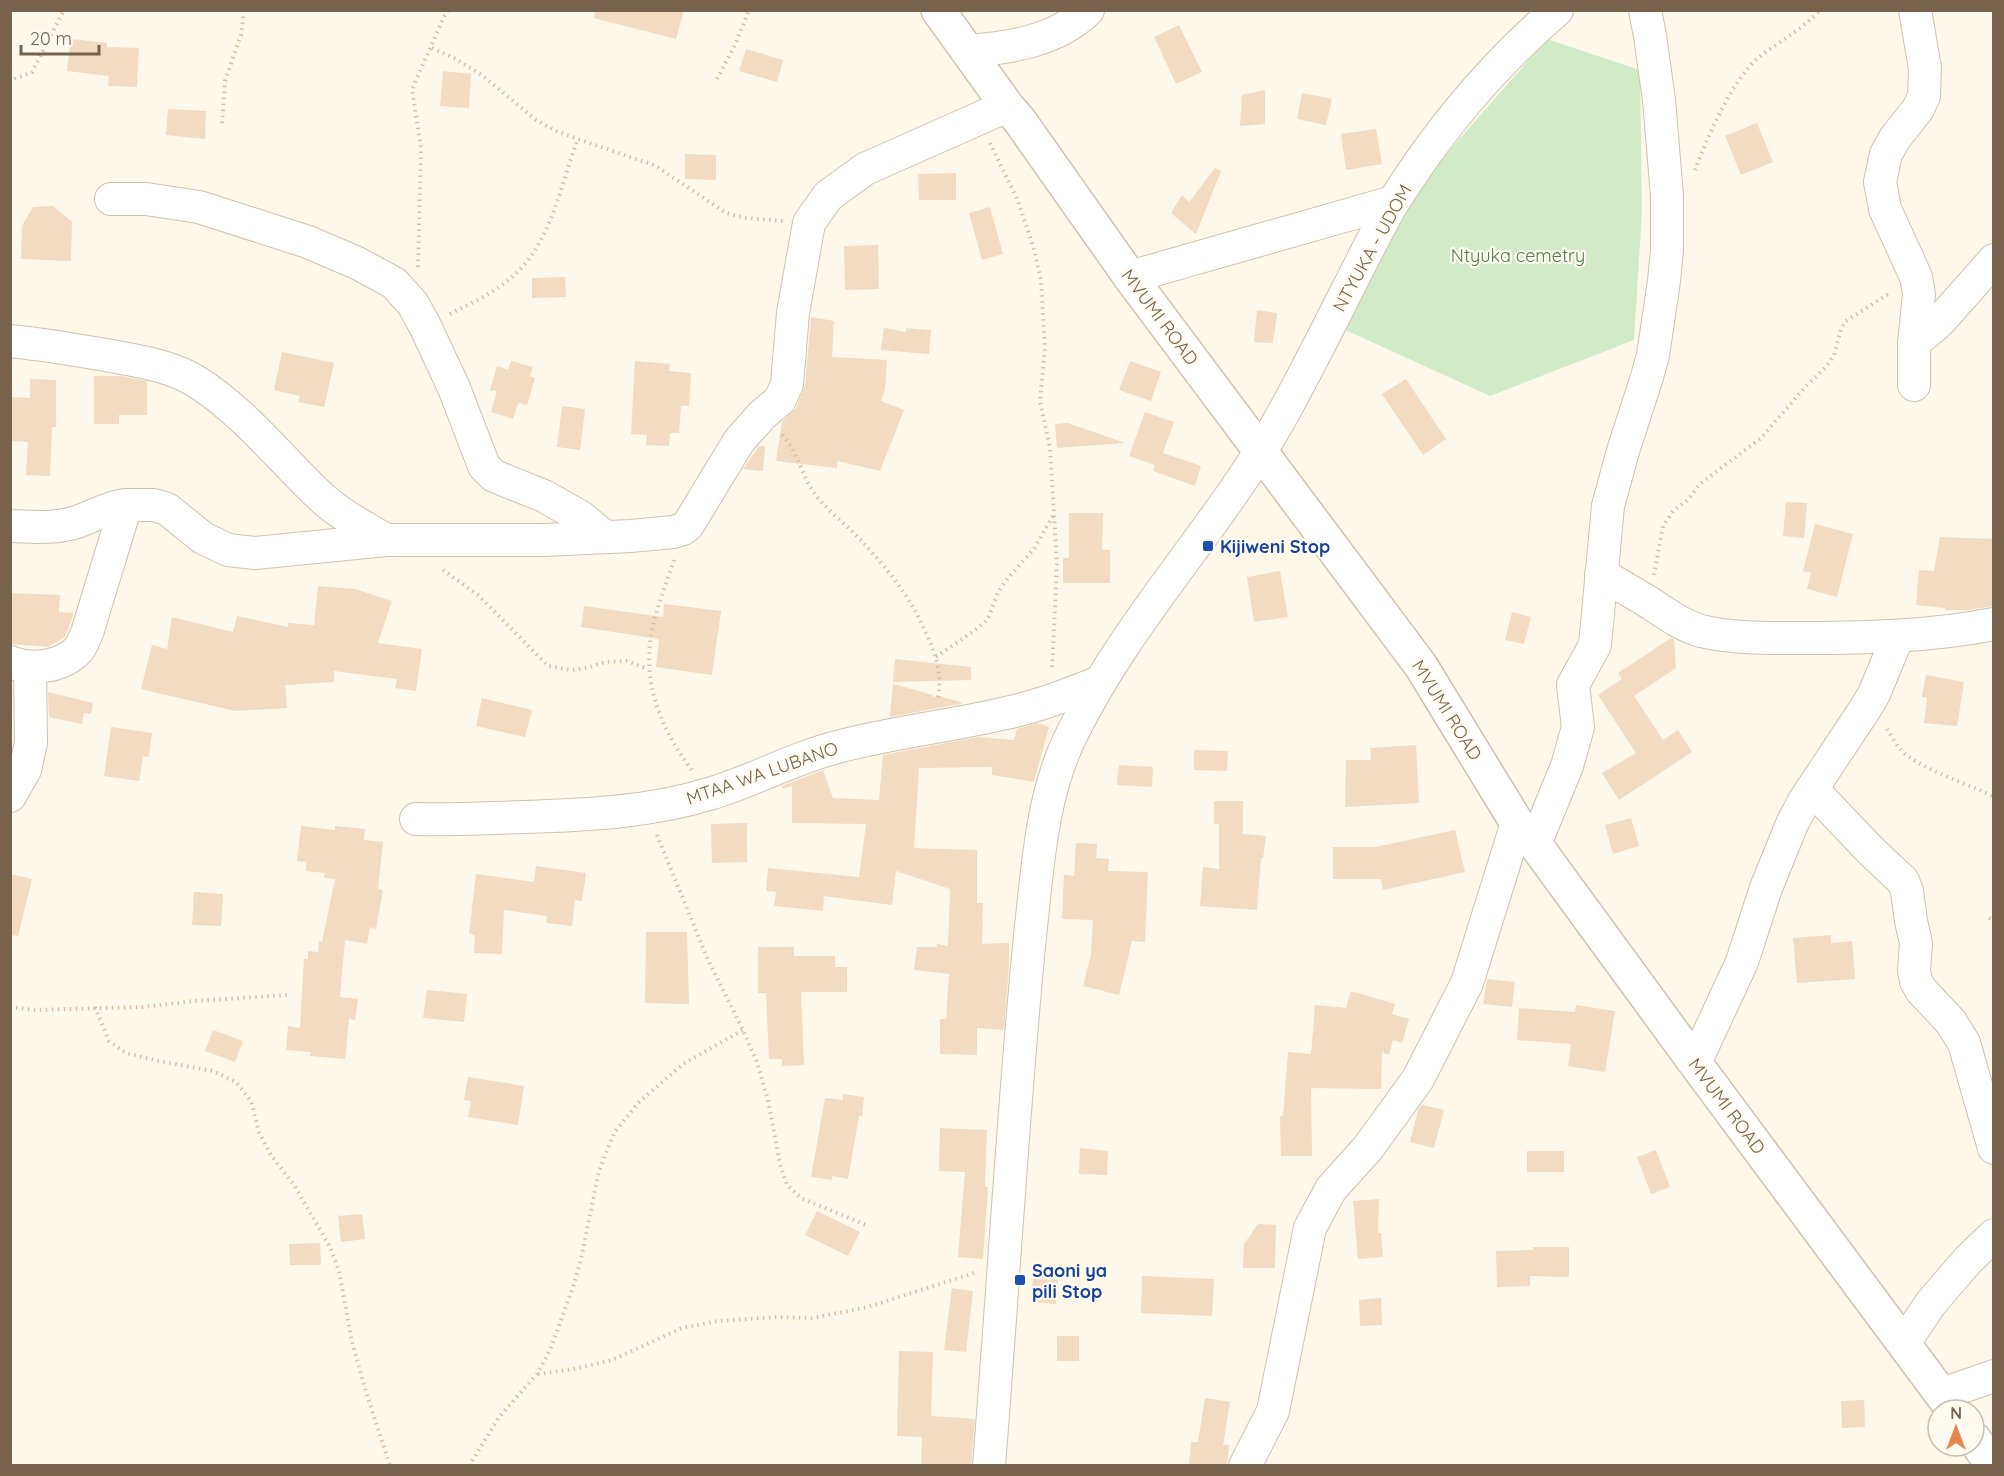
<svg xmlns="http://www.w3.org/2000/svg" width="2004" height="1476" font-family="Quicksand,sans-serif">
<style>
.green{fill:#d1ebc7}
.building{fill:#f2dbc1}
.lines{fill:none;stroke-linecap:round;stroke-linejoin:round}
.minor-casing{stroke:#cfc1ae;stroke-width:34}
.tertiary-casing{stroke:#cfc1ae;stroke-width:36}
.path{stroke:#d8bfa3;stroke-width:4;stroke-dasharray:1.5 4.5;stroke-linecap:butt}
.minor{stroke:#fff;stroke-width:32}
.tertiary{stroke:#fff;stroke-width:33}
.transit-dot{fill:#1a4fb4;stroke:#fffbf0;stroke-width:2}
.labels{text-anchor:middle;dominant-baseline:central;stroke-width:4.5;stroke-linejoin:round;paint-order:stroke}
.street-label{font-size:18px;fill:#78624c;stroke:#fffbf0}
.park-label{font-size:18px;fill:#4d7e43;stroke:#fffbf0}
.transit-label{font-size:18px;font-weight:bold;fill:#164399;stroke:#fffbf0;text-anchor:start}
</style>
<rect width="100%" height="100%" fill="#fdf8ea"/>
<!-- green -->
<path class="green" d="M 1547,39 L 1640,70 L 1642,211 L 1634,340 L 1490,396 L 1341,328 L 1399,208 Z"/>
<!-- building -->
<g class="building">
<path d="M 595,10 L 684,10 L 676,39 L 594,18 Z"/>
<path d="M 1179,25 L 1202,72 L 1176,84 L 1154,37 Z"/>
<path d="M 71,39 L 107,43 L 107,47 L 139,48 L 137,87 L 108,86 L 109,76 L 67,71 Z"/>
<path d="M 746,49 L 783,60 L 777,82 L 739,71 Z"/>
<path d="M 443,71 L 471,74 L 469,108 L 440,106 Z"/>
<path d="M 1265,90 L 1265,124 L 1240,126 L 1242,95 Z"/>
<path d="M 1302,93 L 1332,99 L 1326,125 L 1297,119 Z"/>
<path d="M 168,109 L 206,111 L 205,139 L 166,135 Z"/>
<path d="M 1757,123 L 1773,162 L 1741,175 L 1725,136 Z"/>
<path d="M 1376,129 L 1382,164 L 1346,170 L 1341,134 Z"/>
<path d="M 685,154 L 716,155 L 716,180 L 685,179 Z"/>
<path d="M 1215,168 L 1221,171 L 1196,234 L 1171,213 L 1182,195 L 1189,202 Z"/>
<path d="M 956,173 L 956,200 L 919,200 L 918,174 Z"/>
<path d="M 53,206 L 72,222 L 71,261 L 21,259 L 22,226 L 33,207 Z"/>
<path d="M 990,207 L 1003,254 L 982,260 L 969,213 Z"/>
<path d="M 878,245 L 879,289 L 845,290 L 844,246 Z"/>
<path d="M 565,277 L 566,297 L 532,298 L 532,278 Z"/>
<path d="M 1257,310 L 1277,313 L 1273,343 L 1254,342 Z"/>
<path d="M 811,317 L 834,321 L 832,357 L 887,360 L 885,389 L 881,401 L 904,410 L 880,471 L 837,461 L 837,468 L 776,461 L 782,422 L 796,408 L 805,386 Z"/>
<path d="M 884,328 L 906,332 L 906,328 L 931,330 L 929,354 L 881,350 Z"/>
<path d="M 282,352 L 334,363 L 324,407 L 298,402 L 300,396 L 274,390 Z"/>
<path d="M 511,361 L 533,367 L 530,376 L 535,378 L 527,405 L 518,403 L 513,419 L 491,412 L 497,391 L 490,390 L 497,366 L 508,370 Z"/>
<path d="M 635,361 L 670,364 L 669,371 L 691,373 L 689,406 L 681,406 L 679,433 L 670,433 L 669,446 L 646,445 L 647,435 L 631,434 Z"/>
<path d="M 1130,361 L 1161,372 L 1151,401 L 1119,390 Z"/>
<path d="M 94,376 L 121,376 L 147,381 L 147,415 L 119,415 L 119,424 L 94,424 Z"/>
<path d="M 30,379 L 56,380 L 56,427 L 52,427 L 50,476 L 26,475 L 28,442 L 10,441 L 10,397 L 30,398 Z"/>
<path d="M 1406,379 L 1446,439 L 1423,455 L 1382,394 Z"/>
<path d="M 562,406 L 585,409 L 580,450 L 557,447 Z"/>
<path d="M 1145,412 L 1174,422 L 1163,453 L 1201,466 L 1195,486 L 1153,471 L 1155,465 L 1129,456 Z"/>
<path d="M 1068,423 L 1125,443 L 1057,448 L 1055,424 Z"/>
<path d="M 759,446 L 765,446 L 763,471 L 743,469 Z"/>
<path d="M 1786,502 L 1807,503 L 1804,538 L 1783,536 Z"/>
<path d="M 1069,513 L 1103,513 L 1102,550 L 1110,550 L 1110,583 L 1063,583 L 1063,558 L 1069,558 Z"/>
<path d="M 1815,524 L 1853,534 L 1837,597 L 1807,589 L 1811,573 L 1803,571 Z"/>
<path d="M 1940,537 L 1994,539 L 1994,606 L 1967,610 L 1945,610 L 1945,608 L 1916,605 L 1919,570 L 1934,571 Z"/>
<path d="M 1280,571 L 1288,617 L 1254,622 L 1247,577 Z"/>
<path d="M 318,586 L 355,589 L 392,601 L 378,643 L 422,649 L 416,691 L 395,688 L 397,679 L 334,671 L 334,682 L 285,685 L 287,708 L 235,711 L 141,689 L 152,645 L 167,649 L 172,617 L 233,632 L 237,616 L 288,627 L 288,623 L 314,625 Z"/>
<path d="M 10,593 L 60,595 L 59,612 L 74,613 L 65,637 L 48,647 L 10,644 Z"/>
<path d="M 664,604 L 721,611 L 712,675 L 656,667 L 659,639 L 581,627 L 584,606 L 663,617 Z"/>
<path d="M 1512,612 L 1531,617 L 1524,644 L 1505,640 Z"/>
<path d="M 1671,638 L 1674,639 L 1676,668 L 1634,696 L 1663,740 L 1678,730 L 1692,752 L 1619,800 L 1602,773 L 1636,753 L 1598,695 L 1622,679 L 1618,673 Z"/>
<path d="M 895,659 L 971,667 L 971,680 L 893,682 Z"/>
<path d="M 1926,675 L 1964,682 L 1957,726 L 1924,723 L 1927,698 L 1922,697 Z"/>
<path d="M 893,684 L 933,695 L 933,697 L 939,696 L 964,703 L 890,717 Z"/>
<path d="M 48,692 L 93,703 L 91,714 L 84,713 L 82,724 L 49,717 Z"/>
<path d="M 482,698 L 532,710 L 525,737 L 476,726 Z"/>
<path d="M 1038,723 L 1049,727 L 1034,782 L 992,775 L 992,767 L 919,768 L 914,848 L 977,850 L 977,903 L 983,903 L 982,944 L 1009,943 L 1009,965 L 1004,1030 L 977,1028 L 977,1055 L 940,1054 L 940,1019 L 946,1019 L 949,974 L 914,970 L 917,947 L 937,947 L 937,944 L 948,946 L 950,889 L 896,871 L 892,905 L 824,896 L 823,911 L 774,906 L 776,892 L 766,891 L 768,868 L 859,877 L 866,824 L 792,823 L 792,786 L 783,789 L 782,786 L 823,770 L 833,798 L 879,800 L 883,755 L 978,737 L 1014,740 L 1017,729 Z"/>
<path d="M 111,727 L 152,733 L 149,757 L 143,756 L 139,781 L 104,776 Z"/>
<path d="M 1416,745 L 1419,803 L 1345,807 L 1346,760 L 1371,760 L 1370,748 Z"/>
<path d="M 1194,750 L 1228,751 L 1227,771 L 1194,770 Z"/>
<path d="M 1119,765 L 1153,767 L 1152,787 L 1117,785 Z"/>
<path d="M 1214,801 L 1243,801 L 1243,834 L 1266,836 L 1263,858 L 1261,858 L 1257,910 L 1200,906 L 1203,867 L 1219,869 L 1219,824 L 1214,824 Z"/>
<path d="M 1631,818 L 1639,846 L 1613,854 L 1605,825 Z"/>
<path d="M 747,823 L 747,862 L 712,863 L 711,824 Z"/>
<path d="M 301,826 L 335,830 L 335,826 L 365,829 L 364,840 L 383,842 L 378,889 L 383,890 L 376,929 L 370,927 L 367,944 L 345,940 L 340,997 L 358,999 L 355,1020 L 349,1019 L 345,1059 L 310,1056 L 311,1052 L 286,1050 L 288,1026 L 300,1028 L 304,959 L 308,959 L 308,951 L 318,952 L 319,941 L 322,942 L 335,879 L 324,878 L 325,873 L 306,871 L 306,862 L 297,861 Z"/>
<path d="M 1455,830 L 1465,872 L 1383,890 L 1381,879 L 1333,879 L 1333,847 L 1376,847 Z"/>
<path d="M 1076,843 L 1097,844 L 1096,858 L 1109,859 L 1108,871 L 1148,872 L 1145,942 L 1132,941 L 1119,995 L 1083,986 L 1091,954 L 1093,920 L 1062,919 L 1064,875 L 1074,876 Z"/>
<path d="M 536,866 L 586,873 L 582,901 L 575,900 L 572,926 L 546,923 L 547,916 L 504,910 L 502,954 L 474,953 L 475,936 L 469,933 L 476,874 L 534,882 Z"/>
<path d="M 10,874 L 32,879 L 18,936 L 10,935 Z"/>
<path d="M 194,892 L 223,894 L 221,926 L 192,925 Z"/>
<path d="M 646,932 L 687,932 L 689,1004 L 645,1003 Z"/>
<path d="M 1831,935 L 1831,943 L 1852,941 L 1855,979 L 1797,983 L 1793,938 Z"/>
<path d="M 758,947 L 794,947 L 794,956 L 835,956 L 835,967 L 847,967 L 847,992 L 801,992 L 804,1065 L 782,1066 L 782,1059 L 769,1059 L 766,993 L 758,993 Z"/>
<path d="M 1487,979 L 1515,982 L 1512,1007 L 1483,1004 Z"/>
<path d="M 427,990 L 467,994 L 464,1022 L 423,1018 Z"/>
<path d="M 1351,991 L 1395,1004 L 1392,1014 L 1409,1019 L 1402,1043 L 1393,1040 L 1389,1055 L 1382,1052 L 1381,1089 L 1311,1088 L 1312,1156 L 1281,1156 L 1280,1116 L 1283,1116 L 1288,1052 L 1311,1054 L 1315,1005 L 1346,1008 Z"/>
<path d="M 1576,1005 L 1615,1011 L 1605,1072 L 1568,1066 L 1571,1044 L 1517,1040 L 1519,1008 L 1575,1012 Z"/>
<path d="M 213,1030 L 243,1041 L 235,1062 L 205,1051 Z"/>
<path d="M 468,1077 L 524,1086 L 518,1125 L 468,1117 L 471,1101 L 464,1100 Z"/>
<path d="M 843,1094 L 864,1097 L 862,1116 L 859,1116 L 848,1179 L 832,1176 L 832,1180 L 811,1177 L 825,1098 L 843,1100 Z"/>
<path d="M 1422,1105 L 1444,1110 L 1434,1148 L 1410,1142 L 1418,1110 Z"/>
<path d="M 940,1128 L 987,1130 L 985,1187 L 988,1187 L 983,1259 L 958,1257 L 965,1172 L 939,1171 Z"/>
<path d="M 1080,1148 L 1108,1151 L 1107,1175 L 1079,1174 Z"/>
<path d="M 1656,1150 L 1670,1187 L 1651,1194 L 1637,1157 Z"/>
<rect x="1527" y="1151" width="37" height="21"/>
<path d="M 1379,1199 L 1378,1233 L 1381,1233 L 1383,1257 L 1358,1259 L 1353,1201 Z"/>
<path d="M 817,1211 L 860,1232 L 848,1256 L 805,1235 Z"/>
<path d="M 362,1214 L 365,1239 L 341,1242 L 338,1216 Z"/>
<path d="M 1258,1224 L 1276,1225 L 1275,1268 L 1243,1268 L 1244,1244 Z"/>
<path d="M 320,1243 L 321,1265 L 290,1265 L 289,1244 Z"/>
<path d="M 1533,1247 L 1569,1247 L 1569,1277 L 1530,1276 L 1530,1286 L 1497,1287 L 1496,1251 L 1533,1250 Z"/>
<path d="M 1142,1276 L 1214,1279 L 1212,1316 L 1141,1313 Z"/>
<path d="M 1033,1279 L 1058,1280 L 1056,1304 L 1031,1302 Z"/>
<path d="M 952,1288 L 973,1291 L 966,1352 L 944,1350 Z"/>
<path d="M 1381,1298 L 1382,1325 L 1360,1326 L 1359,1300 Z"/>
<rect x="1057" y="1336" width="22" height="25"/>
<path d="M 899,1351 L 933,1352 L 931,1416 L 975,1419 L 971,1466 L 921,1466 L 922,1437 L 897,1436 Z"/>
<path d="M 1205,1398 L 1230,1402 L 1223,1445 L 1229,1445 L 1227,1466 L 1189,1466 L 1191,1442 L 1198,1442 Z"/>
<path d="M 1864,1400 L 1865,1427 L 1842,1428 L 1841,1401 Z"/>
</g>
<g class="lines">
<!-- minor casing -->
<g class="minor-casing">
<g id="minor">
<path d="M 967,51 C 1009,48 1057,41 1088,10"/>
<path d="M 111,199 L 146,199 L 199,207 L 308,242 L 357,263 L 394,283 L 413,304 L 425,326 L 454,388 L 484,466 L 494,476 L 544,496 L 581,517 L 605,537"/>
<path d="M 1130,277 L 1393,202"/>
<path d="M 10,341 C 43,344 74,350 106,355 C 137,361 170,365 197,382 C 244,412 278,456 318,494 C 337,513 363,526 386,540"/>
<path d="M 1914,343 L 1940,321 L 1994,260"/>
<path d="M 1914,385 L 1914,343 L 1919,294 L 1916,277 L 1885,209 L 1880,182 L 1886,154 L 1895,138 L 1918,109 L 1924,96 L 1925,68 L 1915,10"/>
<path d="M 10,526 C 33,527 55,529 77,522 C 94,516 108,507 126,505"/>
<path d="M 1601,574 C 1616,583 1630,591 1645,600 C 1663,611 1680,625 1701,631 C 1735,639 1771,638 1806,638 C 1869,638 1932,636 1994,624"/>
<path d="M 10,662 C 31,671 62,667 78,650 C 82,646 84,639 87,633 L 126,505 L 154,505 L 167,509 L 203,538 L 228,550 L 255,553 L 386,540 L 543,540 L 631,536 L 673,532 L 683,529 L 688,525 L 739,441 L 762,415 L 780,400 L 787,384 L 793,313 L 809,223 L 828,196 L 865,169 L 1007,106"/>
<path d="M 1812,789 L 1870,850 L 1903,881 L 1907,891 L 1911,921 L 1916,943 L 1914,971 L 1916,981 L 1921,990 L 1951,1022 L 1964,1043 L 1994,1148"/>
<path d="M 10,796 L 25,770 L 31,743 L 30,667"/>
<path d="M 416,819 C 452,820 488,818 525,817 C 586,815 650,812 709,794 C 754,781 795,757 841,746 C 895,732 951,726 1006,713 C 1039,706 1069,694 1100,682"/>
<path d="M 1535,844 L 1567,766 L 1578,727 L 1573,685 L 1595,645 L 1608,506 L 1623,451 L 1647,377 L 1653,355 L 1664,281 L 1667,250 L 1667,196 L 1659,100 L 1650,36 L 1645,10"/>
<path d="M 1695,1063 L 1742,962 L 1766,888 L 1792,824 L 1804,801 L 1865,709 L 1874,694 L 1898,636"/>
<path d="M 1904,1343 L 1931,1303 L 1968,1260 L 1994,1235"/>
<path d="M 1942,1394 L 1994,1376"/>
<path d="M 989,1466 C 1001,1315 1010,1163 1023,1013 C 1026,978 1029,943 1033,908 C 1039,850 1045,787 1072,734 C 1129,617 1223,523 1285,410 C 1314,357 1340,304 1367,251 C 1376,234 1384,217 1394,201 C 1438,131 1494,64 1557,10"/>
<path d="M 1245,1466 L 1273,1411 L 1310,1228 L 1331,1189 L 1368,1148 L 1418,1079 L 1467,983 L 1517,823"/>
</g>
</g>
<!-- tertiary casing -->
<g class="tertiary-casing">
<g id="tertiary">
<path d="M 938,10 L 1007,106 L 1020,121 L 1130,277 L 1421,666 L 1517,823 L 1535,844 L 1695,1063 L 1953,1410"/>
<path d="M 1974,1439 L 1993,1466"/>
</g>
</g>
<!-- path -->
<g class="path">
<path d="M 432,48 L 454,58 L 482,75 L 536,120 L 558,132 L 656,166 L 726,213 L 746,218 L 783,221"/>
<path d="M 717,79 L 735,45 L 749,10"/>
<path d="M 10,83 L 15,79 L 32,72 L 64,10"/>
<path d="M 222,123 L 225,81 L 241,35 L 244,10"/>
<path d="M 990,143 L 1018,201 L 1033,246 L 1041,280 L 1045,348 L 1040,402 L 1050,448 L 1057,565 L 1052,670"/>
<path d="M 1695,170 C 1707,138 1732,80 1758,58 C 1778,42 1802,30 1820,10"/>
<path d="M 418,267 L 421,148 L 412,89 L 444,17 L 449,10"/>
<path d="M 450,314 C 469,304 490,295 506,282 C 551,248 559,188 578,139"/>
<path d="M 782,435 C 799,452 802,480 818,498 C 828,510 840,520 851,530 C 881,561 909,593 926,633 C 937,657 942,673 938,699"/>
<path d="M 674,560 C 666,585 655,611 651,636 C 643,686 662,731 692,770"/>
<path d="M 443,570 L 478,595 L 548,666 L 572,670 L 587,668 L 605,662 L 627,661 L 648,669"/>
<path d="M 1654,575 L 1663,526 L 1674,510 L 1688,500 L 1700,484 L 1761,438 L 1806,386 L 1825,368 L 1834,355 L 1841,329 L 1846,321 L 1890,293"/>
<path d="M 936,657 L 978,628 L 988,619 L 998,592 L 1008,578 L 1034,549 L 1055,512"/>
<path d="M 1887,729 C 1891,735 1895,743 1900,749 C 1918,769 1968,783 1994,797"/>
<path d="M 657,835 L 708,960 L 743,1030 L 757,1062 L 768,1100 L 780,1164 L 787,1185 L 801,1198 L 866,1225"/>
<path d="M 1989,918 L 1994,921"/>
<path d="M 10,1007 L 35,1010 L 143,1007 L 194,1001 L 288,995"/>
<path d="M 95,1007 L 109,1041 L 126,1053 L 154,1060 L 213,1071 L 236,1082 L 251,1101 L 259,1132 L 271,1155 L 294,1185 L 330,1247 L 339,1271 L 352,1342 L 366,1392 L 390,1466"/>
<path d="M 538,1374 L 574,1369 L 612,1360 L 682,1328 L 718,1321 L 776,1317 L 812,1318 L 868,1307 L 977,1272"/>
<path d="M 469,1466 L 499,1417 L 537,1374 L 550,1350 L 573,1287 L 581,1259 L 599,1171 L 614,1133 L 638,1103 L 683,1064 L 743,1030"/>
</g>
<!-- minor -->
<use href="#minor" class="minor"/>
<!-- tertiary -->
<use href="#tertiary" class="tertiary"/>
</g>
<!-- markers -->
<g class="transit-dot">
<rect x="1202" y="540" width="12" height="12" rx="3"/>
<rect x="1014" y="1274" width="12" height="12" rx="3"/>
</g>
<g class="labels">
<!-- street labels -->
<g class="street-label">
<text transform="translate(1372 248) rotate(-61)">NTYUKA - UDOM</text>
<text transform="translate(1160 317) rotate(53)">MVUMI ROAD</text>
<text transform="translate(1447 710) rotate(58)">MVUMI ROAD</text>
<text transform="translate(762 773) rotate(-19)">MTAA WA LUBANO</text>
<text transform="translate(1727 1106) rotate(53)">MVUMI ROAD</text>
</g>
<!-- park labels -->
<g class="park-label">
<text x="1518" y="255">Ntyuka cemetry</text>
</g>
<!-- transit labels -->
<g class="transit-label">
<text x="1220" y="546">Kijiweni Stop</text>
<text x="1032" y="1270">Saoni ya<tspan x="1032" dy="21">pili Stop</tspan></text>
</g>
</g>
<!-- border -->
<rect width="2004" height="1476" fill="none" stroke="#78624c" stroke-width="24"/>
<!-- north arrow -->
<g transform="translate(1956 1428)"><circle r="28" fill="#fffbf0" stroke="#c9beae" stroke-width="1.5"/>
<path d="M0-4.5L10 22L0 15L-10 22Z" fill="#e6864f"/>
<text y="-9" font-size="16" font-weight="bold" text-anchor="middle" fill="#78624c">N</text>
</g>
<!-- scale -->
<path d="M21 45v9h78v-9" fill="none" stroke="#78624c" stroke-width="3"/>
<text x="30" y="45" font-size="18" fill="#78624c" stroke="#fffbf0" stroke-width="4.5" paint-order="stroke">20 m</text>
</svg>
